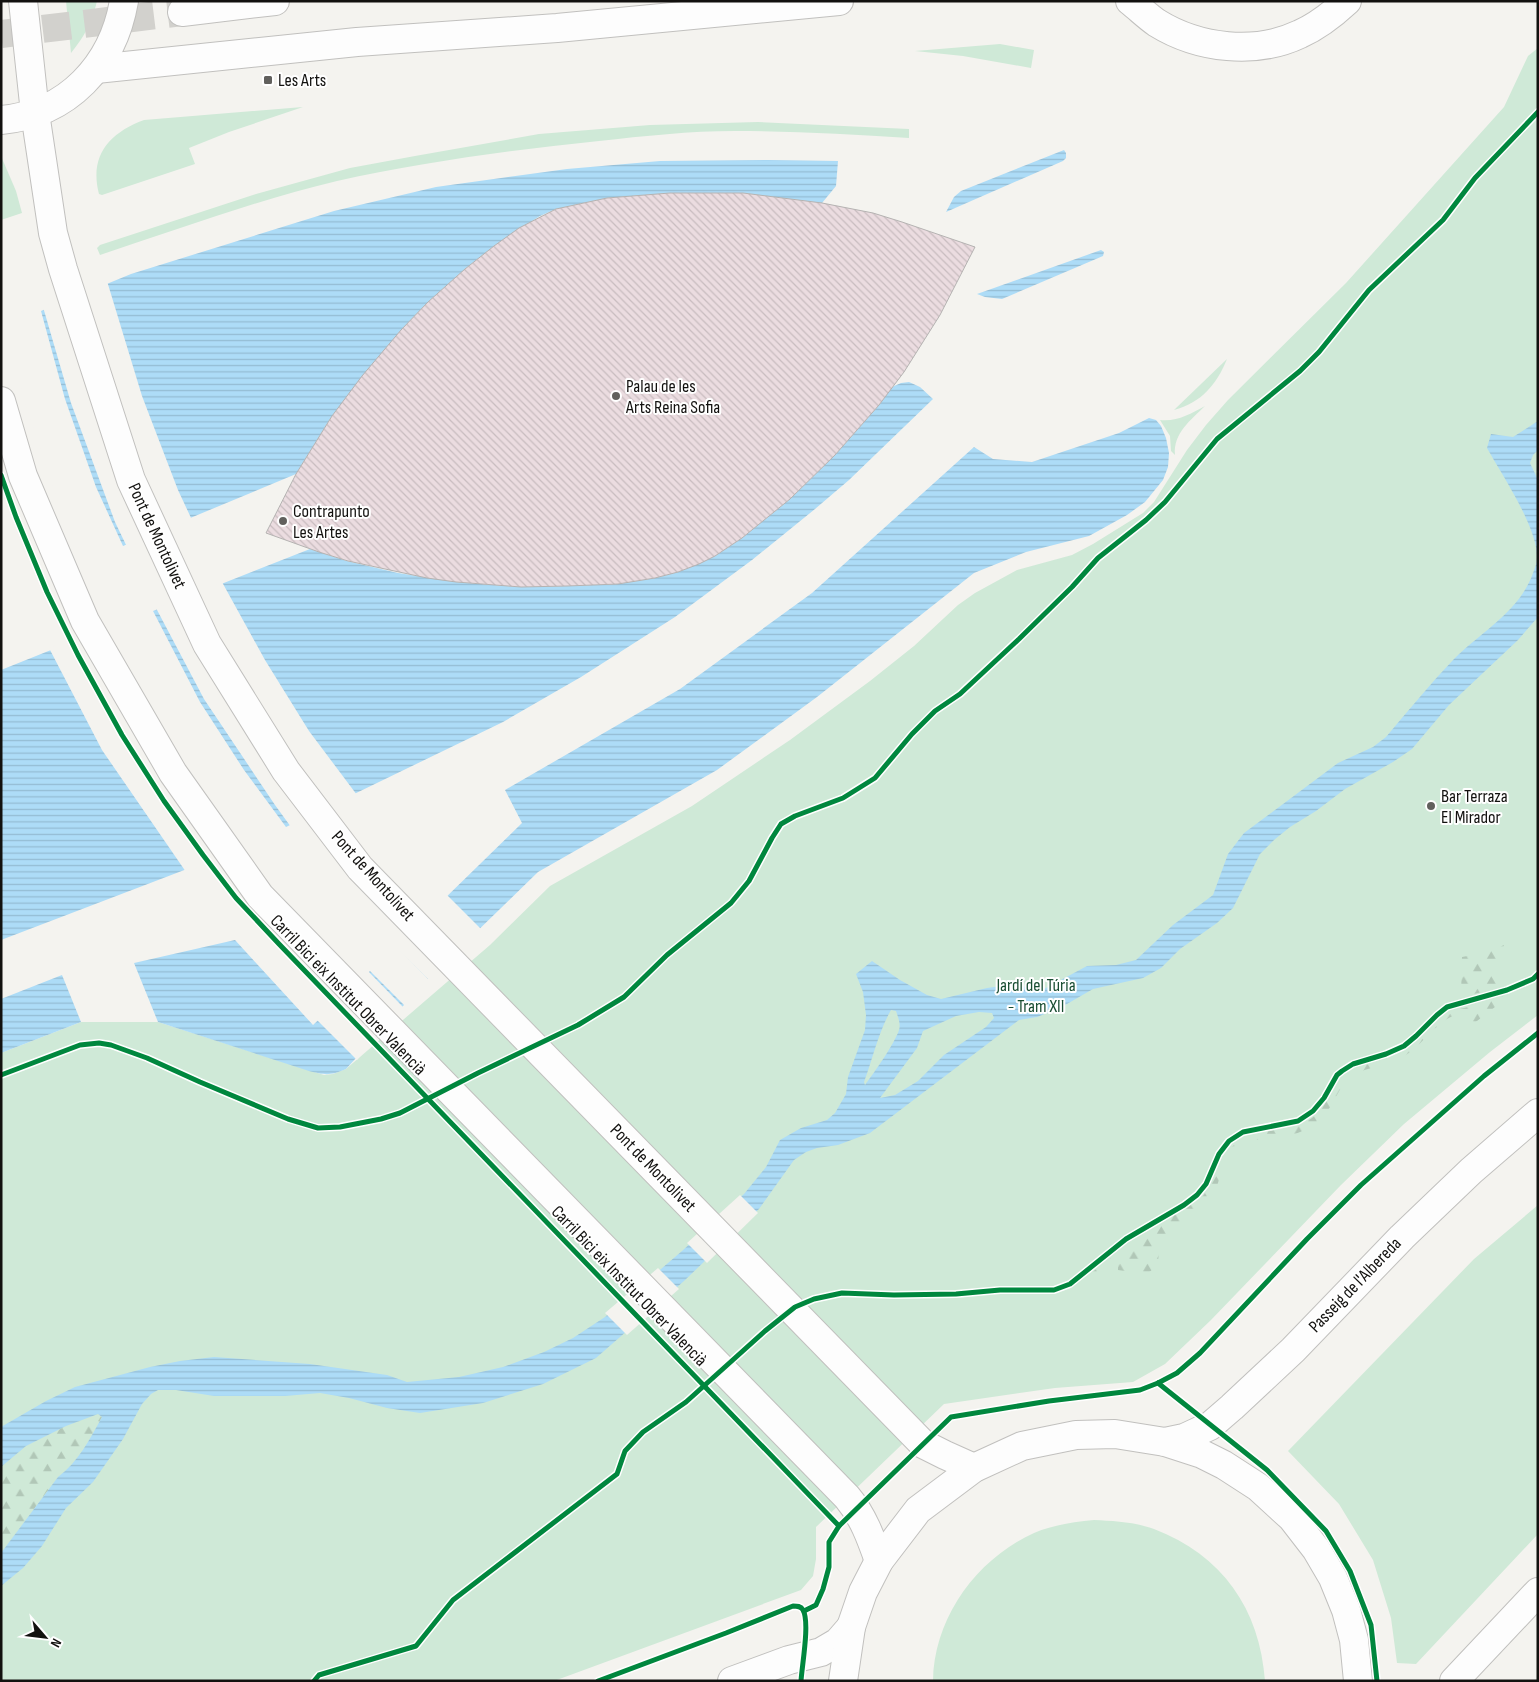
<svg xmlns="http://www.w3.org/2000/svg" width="1539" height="1682" font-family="'Sofia Sans Condensed',sans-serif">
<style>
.green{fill:#cfe9d7}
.forest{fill:url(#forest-firs)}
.water{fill:url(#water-rules);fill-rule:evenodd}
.pier{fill:#f4f3ef}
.building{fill:url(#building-back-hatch);stroke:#b5b3b2}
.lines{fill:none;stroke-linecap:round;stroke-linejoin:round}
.highway-tunnel{stroke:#d2d1cd;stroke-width:28;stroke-dasharray:28 14;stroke-linecap:butt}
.secondary-casing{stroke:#c1c0be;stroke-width:30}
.primary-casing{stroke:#c1c0be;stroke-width:30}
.highway-casing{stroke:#c1c0be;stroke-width:30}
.secondary{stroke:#fdfdfd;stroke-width:28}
.primary{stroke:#fdfdfd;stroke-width:28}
.highway{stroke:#fdfdfd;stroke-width:28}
.cycleway-casing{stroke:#fff;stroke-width:8}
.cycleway{stroke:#00873e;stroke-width:5}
.poi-dot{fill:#61605d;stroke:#fff;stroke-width:2}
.labels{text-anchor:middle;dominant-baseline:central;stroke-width:4;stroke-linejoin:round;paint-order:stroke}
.poi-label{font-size:18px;fill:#12110f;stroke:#fff;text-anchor:start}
.street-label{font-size:18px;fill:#12110f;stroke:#fff}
.park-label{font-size:18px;fill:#194d32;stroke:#fff}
</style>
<defs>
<pattern id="forest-firs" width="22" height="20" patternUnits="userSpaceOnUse" patternTransform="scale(1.25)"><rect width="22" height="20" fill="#cfe9d7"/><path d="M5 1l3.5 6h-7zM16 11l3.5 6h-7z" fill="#b1c7b7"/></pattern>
<pattern id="water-rules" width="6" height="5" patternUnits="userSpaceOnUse" patternTransform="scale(1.25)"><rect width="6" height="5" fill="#addcf7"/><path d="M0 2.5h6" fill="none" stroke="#94bcd3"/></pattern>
<pattern id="building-back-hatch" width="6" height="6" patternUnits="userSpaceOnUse" patternTransform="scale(1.25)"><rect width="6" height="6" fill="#ebdce0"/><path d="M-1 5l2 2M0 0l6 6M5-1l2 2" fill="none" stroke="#c8bcbf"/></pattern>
</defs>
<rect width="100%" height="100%" fill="#f4f3ef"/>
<!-- green -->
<g class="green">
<path d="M 66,1 L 97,1 C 92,23 85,35 71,53 Z"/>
<path d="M 1000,44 L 1034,50 L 1031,68 L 963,56 L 915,51 Z"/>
<path d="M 1538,48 L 1538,1015 L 1490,1052 L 1404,1124 L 1341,1185 L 1211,1320 L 1165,1364 L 1133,1382 L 1055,1388 L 944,1404 L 816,1527 L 816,1559 L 813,1576 L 801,1590 L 554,1681 L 1,1681 L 1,1053 L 81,1022 L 158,1022 L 324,1075 L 333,1074 L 346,1069 L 490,945 L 550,886 L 692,806 L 790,740 L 870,681 L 914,646 L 958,605 L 975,593 L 1017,570 L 1072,555 L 1093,544 L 1143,513 L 1154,502 L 1187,450 L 1206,425 L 1228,400 L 1346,283 L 1504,107 L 1528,56 Z"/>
<path d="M 303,107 L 229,132 L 189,148 L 195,164 L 102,195 L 99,194 C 89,156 109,133 144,120 Z"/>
<path d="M 758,122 L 909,129 L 909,138 C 851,134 793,131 735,131 C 690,131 644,136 599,141 C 511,150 424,162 337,181 C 257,200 179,229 100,255 L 97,248 L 100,245 L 256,194 L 350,168 L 415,156 L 539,134 L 650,125 Z"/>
<path d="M 1,156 L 16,191 L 22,213 L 1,220 Z"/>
<path d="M 1227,359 C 1217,384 1201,403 1174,410 Z"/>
<path d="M 1205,406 C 1191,420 1173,433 1175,455 L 1171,451 L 1170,436 L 1160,420 C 1177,422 1190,414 1205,406 Z"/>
<path d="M 1538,1205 L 1538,1534 L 1416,1664 L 1397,1663 L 1391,1618 L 1373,1560 L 1339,1504 L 1288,1451 L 1474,1259 Z"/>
<path d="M 1094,1520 C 1114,1521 1135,1522 1154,1529 C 1222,1555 1260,1609 1265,1681 L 933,1681 C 934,1617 977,1559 1034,1533 C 1053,1525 1073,1522 1094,1520 Z"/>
</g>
<!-- forest -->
<g class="forest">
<path d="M 1504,945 L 1498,966 L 1499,988 L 1461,997 L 1462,957 L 1489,952 Z"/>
<path d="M 1503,996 L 1504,1000 L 1468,1028 L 1469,1013 L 1466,1011 C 1456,1014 1447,1018 1439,1025 C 1425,1036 1416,1051 1399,1059 C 1383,1067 1361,1067 1347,1080 C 1340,1087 1336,1098 1331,1106 C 1325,1115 1315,1124 1306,1129 C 1283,1143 1251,1131 1232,1152 C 1219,1165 1221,1186 1210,1200 C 1198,1213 1180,1219 1169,1233 C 1164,1238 1161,1247 1159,1253 C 1158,1256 1159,1261 1157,1264 C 1155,1269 1147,1273 1143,1277 L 1139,1273 L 1118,1270 L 1118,1265 C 1104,1267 1097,1274 1089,1285 L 1084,1284 L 1083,1279 L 1126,1247 L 1203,1196 C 1215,1179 1217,1158 1234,1145 C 1255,1126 1289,1135 1312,1118 C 1326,1108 1330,1091 1341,1079 C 1356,1062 1382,1064 1400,1055 C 1418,1046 1426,1026 1442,1016 C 1454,1009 1465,1008 1478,1005 C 1487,1002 1495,999 1503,996 Z"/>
<path d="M 98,1414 L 102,1417 C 90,1439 78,1462 58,1477 L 1,1553 L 1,1467 L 26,1446 L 66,1426 Z"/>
</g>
<!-- water -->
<g class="water">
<path d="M 1064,150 L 1066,153 L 1066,158 L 1063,161 L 946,212 L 954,197 L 961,191 Z"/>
<path d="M 769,160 L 838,161 L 836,186 L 822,203 L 743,193 L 670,193 L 607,198 L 556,209 L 540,216 L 494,246 L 465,269 L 428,302 L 401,330 L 332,416 L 296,474 L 123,546 L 96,487 L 65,399 L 41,311 L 131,274 L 334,211 L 436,187 L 567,169 L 660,161 Z"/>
<path d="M 1101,250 L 1104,252 L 1103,256 L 1002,299 L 985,297 L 977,294 Z"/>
<path d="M 909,382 L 920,387 L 933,399 L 849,480 L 815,509 L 752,560 L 675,617 L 581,677 L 503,722 L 286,827 L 244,770 L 200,702 L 153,611 L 310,549 L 347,561 L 398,573 L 456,582 L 521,587 L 567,586 L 618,584 L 655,578 L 678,572 L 715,556 L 742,538 L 790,499 L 835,455 L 879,405 L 892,387 L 901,383 Z"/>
<path d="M 1149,418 L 1156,420 L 1161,426 L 1166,438 L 1169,453 L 1168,467 L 1163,480 L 1145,502 L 1127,515 L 1089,536 L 1026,552 L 974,573 L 817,697 L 717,770 L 538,872 L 428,979 L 396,946 L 522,823 L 505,790 L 680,689 L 812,593 L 974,447 L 993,459 L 1032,462 L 1119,433 Z"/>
<path d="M 1538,421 L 1538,450 L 1533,455 L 1530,463 L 1538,480 L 1538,617 L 1518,640 L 1449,705 L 1412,749 L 1393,762 L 1345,789 L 1316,811 L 1290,827 L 1274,840 L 1260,854 L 1233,908 L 1217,923 L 1180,949 L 1161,968 L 1143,978 L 1093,989 L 1060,1008 L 1037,1017 L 1019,1020 L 870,1133 L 838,1145 L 817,1148 L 806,1152 L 794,1160 L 759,1209 L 684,1281 L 596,1358 L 543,1384 L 483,1403 L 420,1413 L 387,1408 L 349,1398 L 320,1393 L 285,1396 L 214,1396 L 176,1390 L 158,1390 L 151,1394 L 142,1404 L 123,1439 L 93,1482 L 66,1508 L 42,1546 L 23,1568 L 1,1586 L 1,1553 L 58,1477 C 78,1462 90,1439 102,1417 L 98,1414 L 66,1426 L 26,1446 L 1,1467 L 1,1427 L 46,1401 L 75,1387 L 150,1367 L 180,1361 L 214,1357 L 310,1364 L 387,1375 L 407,1382 L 459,1377 L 503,1367 L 544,1352 L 573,1338 L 605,1317 L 682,1251 L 744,1194 L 766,1167 L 780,1140 L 801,1128 L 827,1120 L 835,1113 L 846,1094 L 848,1077 L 865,1030 L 866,1015 L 863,992 L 856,974 L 872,961 L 900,980 L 927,995 L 941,999 L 987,988 L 1009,985 L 1044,989 L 1087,966 L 1116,965 L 1136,960 L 1173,925 L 1213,895 L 1228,854 L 1244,833 L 1338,763 L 1373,747 L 1386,737 C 1408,711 1430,684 1454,659 C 1481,632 1520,611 1533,573 C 1535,568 1537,563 1537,558 C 1538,528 1502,475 1487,448 L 1491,434 L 1513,437 ZM 891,1010 L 896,1011 C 898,1017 901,1024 899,1030 C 895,1043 874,1073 865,1085 L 864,1082 C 873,1058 878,1033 891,1010 ZM 979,1012 L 992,1013 L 994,1018 L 986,1027 L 944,1055 L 918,1081 L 895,1095 L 880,1098 L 917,1048 L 923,1031 L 956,1016 Z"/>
<path d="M 106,628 L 149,712 L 198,788 L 242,848 L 1,940 L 1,670 Z"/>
<path d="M 235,940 L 313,1025 L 370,971 L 404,1005 L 346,1069 C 330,1076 325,1075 309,1071 L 158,1022 L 134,963 Z"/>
<path d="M 62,975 L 81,1022 L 1,1053 L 1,999 Z"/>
</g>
<!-- pier -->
<g class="pier">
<path d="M 107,281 L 142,396 L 178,490 L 192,520 L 127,547 L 115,522 L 71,403 L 43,307 Z"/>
<path d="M 1,324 L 4,325 L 27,409 L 59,504 L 83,557 L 81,559 L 18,584 L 1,542 Z"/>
<path d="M 222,582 L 265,660 L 309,731 L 357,795 L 291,827 L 275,805 L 204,699 L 156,608 Z"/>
<path d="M 105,626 L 108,627 L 151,711 L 200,787 L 244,846 L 244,849 L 186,872 L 102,750 L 49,648 Z"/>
<path d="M 446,894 L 482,930 L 430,981 L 394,945 Z"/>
<path d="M 367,970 L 404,1008 L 357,1060 L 316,1019 Z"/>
<path d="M 740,1195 L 758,1213 L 707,1263 L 687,1243 Z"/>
<path d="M 658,1268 L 679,1289 L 627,1335 L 605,1313 Z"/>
</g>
<!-- building -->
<path class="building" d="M 670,193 L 743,193 L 822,203 L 873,213 L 902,222 L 975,247 L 940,315 L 904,372 L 879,405 L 835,455 L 790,499 L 742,538 L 715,556 L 699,564 L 678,572 L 655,578 L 618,584 L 567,586 L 521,587 L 456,582 L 427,578 L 348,561 L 319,552 L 266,533 L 296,474 L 332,416 L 362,376 L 401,330 L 428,302 L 465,269 L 494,246 L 519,228 L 556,209 L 607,198 Z"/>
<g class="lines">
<!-- highway-tunnel -->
<path class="highway-tunnel" d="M 1,34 L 182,12"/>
<!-- secondary casing -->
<g class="secondary-casing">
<g id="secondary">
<path d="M 1165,1442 L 1184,1438 L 1210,1426 L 1232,1407 L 1293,1350 L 1402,1237 L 1471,1171 L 1538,1113"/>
<path d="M 732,1681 L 789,1660 L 821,1652 L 838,1642 L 851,1627"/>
<path d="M 1454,1681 L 1538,1592"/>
</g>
</g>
<!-- primary casing -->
<g class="primary-casing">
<g id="primary">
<path d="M 23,1 L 35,113 L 53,233 L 63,269 L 131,480 L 207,644 L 286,771 L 360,868 L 923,1444 L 945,1455 L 974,1468"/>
<path d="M 1130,1 C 1139,8 1148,17 1157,23 C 1199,49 1256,55 1300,34 C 1318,26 1333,14 1347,1"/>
<path d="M 96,69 L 357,42 L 557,28 L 839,1"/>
<path d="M 1,120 C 68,114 113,65 124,1"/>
<path d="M 1,401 L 23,476 L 85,621 L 173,773 L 260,896 L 847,1497 C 863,1516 871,1538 879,1561"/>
<path d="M 843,1681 L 851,1627 L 863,1592 L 879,1561 L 918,1510 L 974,1468 L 1022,1446 L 1076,1435 L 1115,1434 L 1165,1442 L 1202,1454 L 1224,1465 L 1258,1487 L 1292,1518 L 1316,1549 L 1333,1578 L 1346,1610 L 1354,1640 L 1358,1681"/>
</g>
</g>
<!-- highway casing -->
<g class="highway-casing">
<path id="highway" d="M 182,12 L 275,1"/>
</g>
<!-- secondary -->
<use href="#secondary" class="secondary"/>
<!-- primary -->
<use href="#primary" class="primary"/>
<!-- highway -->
<use href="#highway" class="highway"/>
<!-- cycleway casing -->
<g class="cycleway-casing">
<g id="cycleway">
<path d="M 1,475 L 16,517 L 47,592 L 78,655 L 122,735 L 164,801 L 203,855 L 236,898 L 279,944 L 839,1526"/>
<path d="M 1,1075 L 80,1045 L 99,1043 L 111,1045 L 147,1058 L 200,1082 L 288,1119 L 318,1128 L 340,1127 L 381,1119 L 400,1113 L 478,1073 L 578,1025 L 624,997 L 667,955 L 731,903 L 749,881 L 772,838 L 781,824 L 795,816 L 843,798 L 875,778 L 912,734 L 935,711 L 960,694 L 1019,639 L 1072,587 L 1098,558 L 1146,520 L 1165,502 L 1217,439 L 1300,371 L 1319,352 L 1369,290 L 1443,220 L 1475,178 L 1538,112"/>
<path d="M 1158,1383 L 1267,1470 L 1326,1531 L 1350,1571 L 1371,1625 L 1377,1681"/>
<path d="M 804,1611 L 816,1605 L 823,1589 L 829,1567 L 829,1542 L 839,1526 L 951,1417 L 1049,1401 L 1140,1390 L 1158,1383 L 1177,1373 L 1200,1353 L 1307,1239 L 1361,1185 L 1484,1076 L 1538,1033"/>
<path d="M 314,1681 L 319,1675 L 416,1646 L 453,1600 L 617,1474 L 625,1451 L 643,1432 L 686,1402 L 765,1331 L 795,1307 L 814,1299 L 842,1293 L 894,1295 L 956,1294 L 1000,1290 L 1054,1290 L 1070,1284 L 1126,1239 L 1184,1205 L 1197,1195 L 1206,1184 L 1219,1154 L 1229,1141 L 1243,1132 L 1298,1121 L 1313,1111 L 1324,1098 L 1337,1075 L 1342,1071 L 1353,1064 L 1386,1054 L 1404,1046 L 1416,1036 L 1437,1015 L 1447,1007 L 1507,990 L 1533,979 L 1538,974"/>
<path d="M 598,1681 L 726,1633 L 793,1606 C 797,1606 801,1606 803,1610 C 810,1622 802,1665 801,1681"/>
</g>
</g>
<!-- cycleway -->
<use href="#cycleway" class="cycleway"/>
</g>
<!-- markers -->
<g class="poi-dot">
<rect x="263" y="75" width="10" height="10" rx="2.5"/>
<circle cx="616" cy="396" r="5"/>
<circle cx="283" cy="521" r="5"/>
<circle cx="1431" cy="806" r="5"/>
</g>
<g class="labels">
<!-- poi labels -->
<g class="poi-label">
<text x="278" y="80">Les Arts</text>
<text x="626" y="386">Palau de les<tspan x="626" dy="21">Arts Reina Sofia</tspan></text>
<text x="293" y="511">Contrapunto<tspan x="293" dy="21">Les Artes</tspan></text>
<text x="1441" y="796">Bar Terraza<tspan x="1441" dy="21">El Mirador</tspan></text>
</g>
<!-- street labels -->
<g class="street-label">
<text transform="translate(157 536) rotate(65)">Pont de Montolivet</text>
<text transform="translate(373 876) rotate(48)">Pont de Montolivet</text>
<text transform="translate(348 995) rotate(46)">Carril Bici eix Institut Obrer Valencià</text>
<text transform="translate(653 1168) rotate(46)">Pont de Montolivet</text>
<text transform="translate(1355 1285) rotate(-46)">Passeig de l'Albereda</text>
<text transform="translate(629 1286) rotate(46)">Carril Bici eix Institut Obrer Valencià</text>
</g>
<!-- park labels -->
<g class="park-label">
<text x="1036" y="985">Jardí del Túria<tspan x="1036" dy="21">- Tram XII</tspan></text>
</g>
</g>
<!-- border -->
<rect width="1539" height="1682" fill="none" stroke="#12110f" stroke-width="5"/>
<!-- north arrow -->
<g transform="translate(45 1637) rotate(118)" stroke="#ffffff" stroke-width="4" paint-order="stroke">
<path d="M0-4L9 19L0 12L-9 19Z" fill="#12110f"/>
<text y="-8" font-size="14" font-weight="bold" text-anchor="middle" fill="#12110f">N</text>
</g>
</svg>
